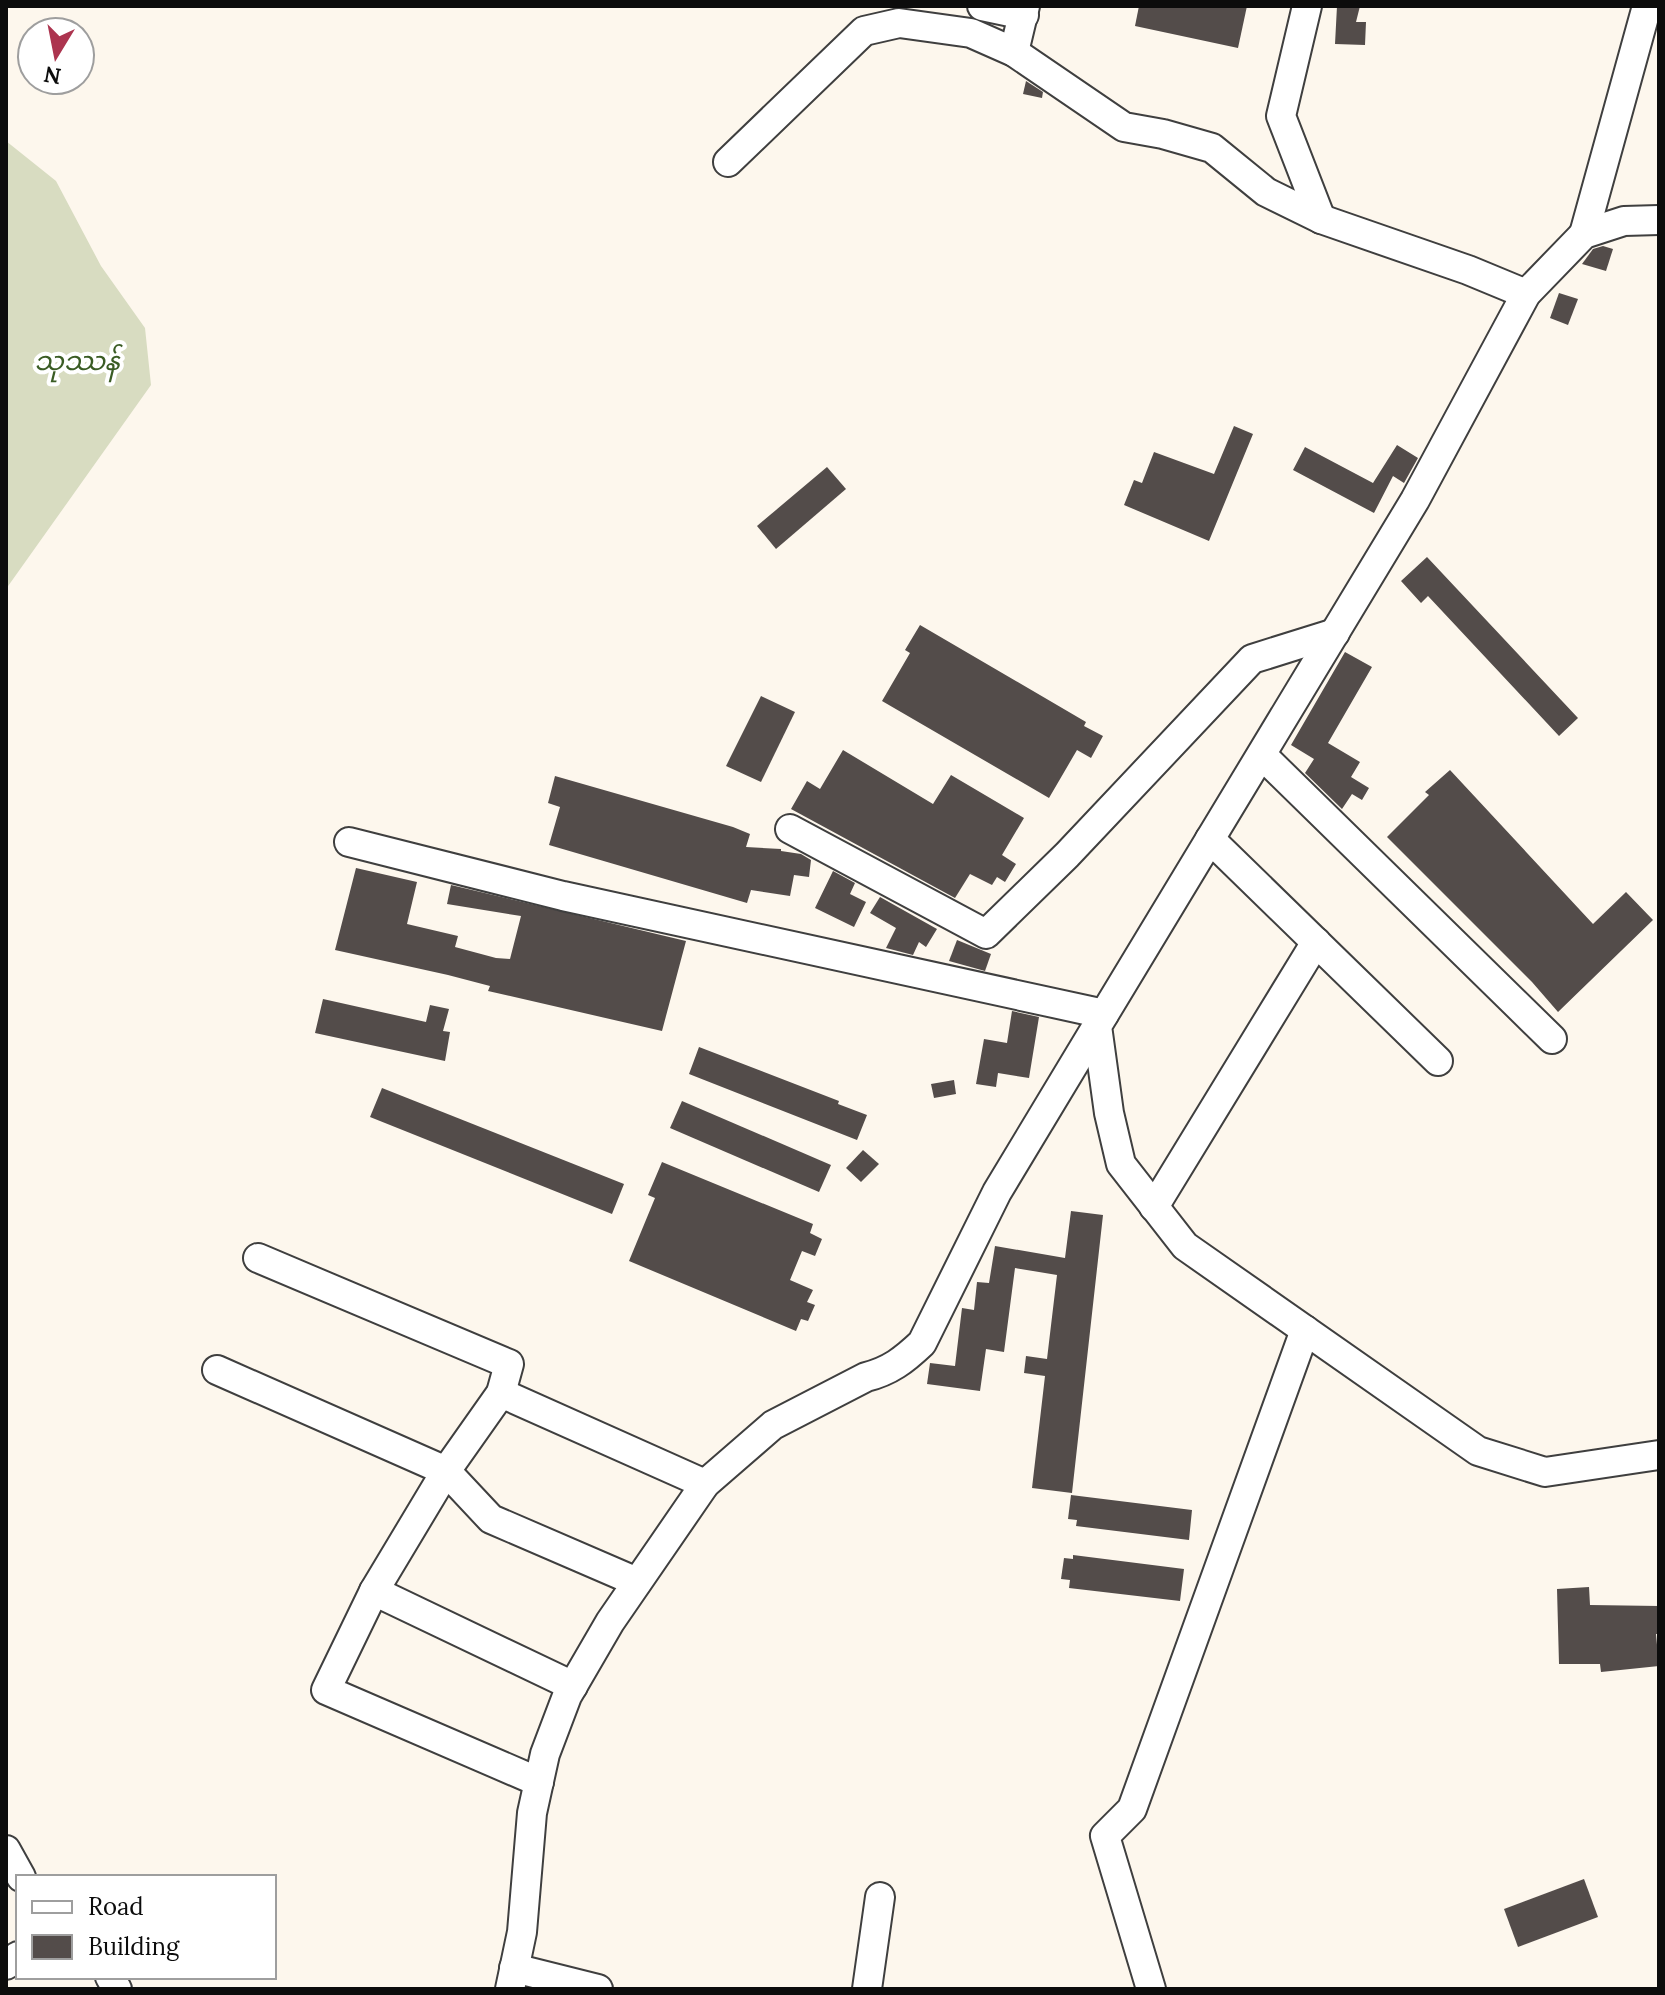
<svg xmlns="http://www.w3.org/2000/svg" width="1665" height="1995" font-family="Lora,'Noto Sans Myanmar',serif">
<style>
.cemetery{fill:#d8dcc1}
.building{fill:#534c4a}
.lines{fill:none;stroke-linecap:round;stroke-linejoin:round}
.minor-casing{stroke:#3f3f3f;stroke-width:32}
.minor{stroke:#fff;stroke-width:28}
.labels{text-anchor:middle;dominant-baseline:central;stroke-width:8;stroke-linejoin:round;paint-order:stroke}
.park-label{font-size:26px;font-style:italic;fill:#3a5c24;stroke:#fff}
</style>
<rect width="100%" height="100%" fill="#fdf7ed"/>
<!-- cemetery -->
<path class="cemetery" d="M 6,141 L 56,181 L 101,266 L 145,328 L 151,385 L 6,589 Z"/>
<!-- building -->
<g class="building">
<path d="M 1139,6 L 1247,6 L 1238,48 L 1135,26 Z"/>
<path d="M 1337,6 L 1360,6 L 1356,22 L 1366,22 L 1365,45 L 1335,44 Z"/>
<path d="M 1026,81 L 1043,92 L 1042,98 L 1023,94 Z"/>
<path d="M 1603,246 L 1613,249 L 1606,271 L 1582,264 L 1593,249 Z"/>
<path d="M 1559,293 L 1578,299 L 1568,325 L 1550,318 Z"/>
<path d="M 1234,426 L 1253,434 L 1209,541 L 1124,505 L 1134,480 L 1142,483 L 1154,452 L 1214,474 Z"/>
<path d="M 1397,445 L 1418,458 L 1404,483 L 1393,476 L 1374,513 L 1293,470 L 1305,447 L 1373,483 Z"/>
<path d="M 827,467 L 846,489 L 776,549 L 757,526 Z"/>
<path d="M 1427,557 L 1578,718 L 1559,736 L 1428,596 L 1421,603 L 1401,581 Z"/>
<path d="M 920,625 L 1086,722 L 1084,726 L 1103,736 L 1091,758 L 1077,750 L 1049,798 L 882,701 L 910,653 L 905,650 Z"/>
<path d="M 1345,652 L 1372,667 L 1328,743 L 1360,762 L 1351,777 L 1369,788 L 1362,800 L 1352,794 L 1342,809 L 1305,773 L 1314,759 L 1291,745 Z"/>
<path d="M 761,696 L 795,712 L 761,782 L 726,766 Z"/>
<path d="M 843,750 L 933,804 L 951,775 L 1024,818 L 1002,855 L 1016,864 L 1005,882 L 997,877 L 992,885 L 970,874 L 955,898 L 791,809 L 807,781 L 820,789 Z"/>
<path d="M 1450,770 L 1593,924 L 1626,892 L 1653,920 L 1558,1012 L 1532,982 L 1387,837 L 1429,795 L 1425,792 Z"/>
<path d="M 555,776 L 733,827 L 750,834 L 746,847 L 781,849 L 781,851 L 801,854 L 811,860 L 809,877 L 794,875 L 790,896 L 751,890 L 747,903 L 549,845 L 560,807 L 548,803 Z"/>
<path d="M 356,868 L 417,882 L 407,924 L 458,936 L 455,947 L 496,958 L 510,959 L 521,916 L 447,904 L 451,885 L 686,941 L 662,1031 L 488,991 L 490,986 L 448,975 L 335,950 Z"/>
<path d="M 833,871 L 855,883 L 850,894 L 866,902 L 854,927 L 815,908 Z"/>
<path d="M 880,897 L 937,929 L 926,947 L 919,942 L 913,955 L 886,948 L 896,928 L 870,913 Z"/>
<path d="M 957,940 L 991,954 L 985,971 L 949,961 Z"/>
<path d="M 323,999 L 426,1022 L 430,1005 L 449,1009 L 443,1031 L 450,1032 L 445,1061 L 315,1033 Z"/>
<path d="M 1012,1011 L 1039,1017 L 1029,1078 L 998,1073 L 996,1087 L 976,1084 L 984,1039 L 1007,1043 Z"/>
<path d="M 699,1047 L 839,1101 L 838,1104 L 867,1115 L 857,1140 L 689,1074 Z"/>
<path d="M 954,1080 L 956,1094 L 934,1098 L 931,1084 Z"/>
<path d="M 382,1088 L 624,1184 L 612,1214 L 370,1117 Z"/>
<path d="M 682,1101 L 831,1165 L 819,1192 L 670,1128 Z"/>
<path d="M 863,1150 L 879,1164 L 861,1182 L 846,1168 Z"/>
<path d="M 662,1162 L 813,1224 L 810,1233 L 822,1239 L 815,1256 L 802,1251 L 790,1280 L 813,1290 L 807,1302 L 815,1305 L 808,1321 L 801,1319 L 796,1331 L 629,1261 L 655,1198 L 648,1195 Z"/>
<path d="M 1071,1211 L 1103,1215 L 1072,1493 L 1032,1488 L 1045,1376 L 1024,1373 L 1026,1356 L 1047,1359 L 1057,1275 L 1015,1268 L 1004,1352 L 986,1349 L 980,1391 L 927,1384 L 930,1363 L 955,1366 L 962,1308 L 974,1310 L 977,1282 L 989,1283 L 995,1246 L 1065,1258 Z"/>
<path d="M 1071,1495 L 1192,1510 L 1189,1540 L 1076,1526 L 1077,1520 L 1068,1519 Z"/>
<path d="M 1073,1555 L 1184,1569 L 1180,1601 L 1069,1588 L 1070,1580 L 1061,1579 L 1064,1558 L 1073,1559 Z"/>
<path d="M 1589,1587 L 1590,1605 L 1659,1606 L 1659,1634 L 1656,1634 L 1659,1666 L 1601,1672 L 1600,1664 L 1559,1664 L 1557,1589 Z"/>
<path d="M 1584,1879 L 1598,1917 L 1518,1947 L 1504,1909 Z"/>
</g>
<g class="lines">
<!-- minor casing -->
<g class="minor-casing">
<g id="minor">
<path d="M 982,6 L 1024,15"/>
<path d="M 1307,6 L 1281,116 L 1321,219"/>
<path d="M 1014,52 L 1025,6"/>
<path d="M 728,162 L 864,31 L 899,23 L 971,33 L 1014,52 L 1124,127 L 1163,134 L 1212,148 L 1266,192 L 1321,219 L 1468,270 L 1526,294"/>
<path d="M 1659,220 L 1624,221 L 1584,234 L 1526,294 L 1415,500 L 1097,1026 L 1109,1113 L 1121,1164 L 1185,1246 L 1478,1451 L 1545,1472 L 1659,1455"/>
<path d="M 1584,234 L 1647,6"/>
<path d="M 1262,755 L 1552,1039"/>
<path d="M 790,829 L 986,934 L 1067,855 L 1252,659 L 1335,633"/>
<path d="M 1210,839 L 1438,1061"/>
<path d="M 349,842 L 563,896 L 1104,1014"/>
<path d="M 1154,1207 L 1316,942"/>
<path d="M 258,1258 L 509,1364 L 501,1393 L 446,1471 L 374,1591 L 326,1690 L 539,1782"/>
<path d="M 217,1370 L 446,1471 L 491,1519 L 637,1582"/>
<path d="M 501,1393 L 705,1484"/>
<path d="M 374,1591 L 573,1686"/>
<path d="M 6,1850 L 21,1877"/>
<path d="M 6,1965 L 18,1956"/>
<path d="M 514,1968 L 598,1989"/>
<path d="M 110,1977 L 117,1989"/>
<path d="M 510,1989 L 522,1932 L 532,1813 L 545,1754 L 567,1696 L 610,1622 L 705,1484 L 773,1425 L 866,1377 C 890,1371 904,1360 922,1343 L 997,1192 L 1097,1026"/>
<path d="M 867,1989 L 880,1897"/>
<path d="M 1151,1989 L 1105,1836 L 1132,1809 L 1305,1330"/>
</g>
</g>
<!-- minor -->
<use href="#minor" class="minor"/>
</g>
<g class="labels">
<!-- park labels -->
<g class="park-label">
<text x="77" y="360">သုဿန်</text>
</g>
</g>
<!-- border -->
<rect width="1665" height="1995" fill="none" stroke="#0c0c0c" stroke-width="16"/>
<!-- legend -->
<rect x="16" y="1875" width="260" height="104" fill="#ffffff" stroke="#9e9e9e" stroke-width="2"/>
<rect x="32" y="1901" width="40" height="12" fill="#ffffff" stroke="#9e9e9e" stroke-width="2"/>
<text x="88" y="1915" font-size="24" fill="#0c0c0c">Road</text>
<rect x="32" y="1935" width="40" height="24" fill="#534c4a" stroke="#9e9e9e" stroke-width="2"/>
<text x="88" y="1955" font-size="24" fill="#0c0c0c">Building</text>
<!-- north arrow -->
<g transform="translate(56 56) rotate(190)"><circle r="38" fill="#ffffff" stroke="#9e9e9e" stroke-width="2"/>
<path d="M0-6L14 30L0 20L-14 30Z" fill="#ac344f"/>
<text y="-12" font-size="22" font-weight="bold" text-anchor="middle" fill="#0c0c0c">N</text>
</g>
</svg>
